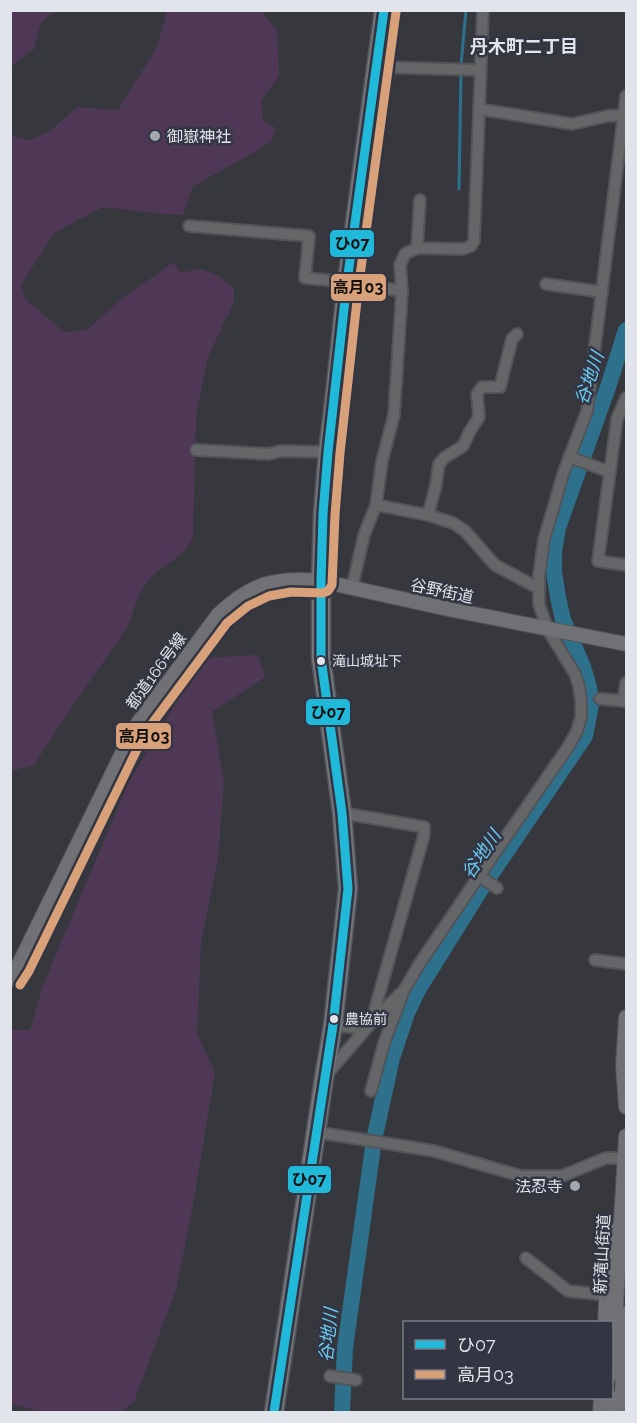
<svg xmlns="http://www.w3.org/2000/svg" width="637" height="1423" font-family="Raleway,'Noto Sans JP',sans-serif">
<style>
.green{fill:#4e3856}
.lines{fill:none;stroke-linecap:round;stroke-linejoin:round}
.stream{stroke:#2d718c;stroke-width:3}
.river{stroke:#2d718c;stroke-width:16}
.street-casing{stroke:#525459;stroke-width:14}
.secondary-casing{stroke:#525459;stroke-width:16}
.highway-casing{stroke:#525459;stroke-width:21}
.street{stroke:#656668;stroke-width:10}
.secondary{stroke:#6f7174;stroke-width:14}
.highway{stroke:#73757a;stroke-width:18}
.bus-1-casing{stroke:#333642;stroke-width:14}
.bus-2-casing{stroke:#333642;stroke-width:14}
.bus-1{stroke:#20b9da;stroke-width:9}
.bus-2{stroke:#d9a179;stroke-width:9}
.poi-dot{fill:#a6a8af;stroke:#333642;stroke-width:2}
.bus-dot{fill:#e2e4ec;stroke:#333642;stroke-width:2}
.labels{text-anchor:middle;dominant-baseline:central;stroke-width:5;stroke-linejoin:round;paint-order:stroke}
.bus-label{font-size:14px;fill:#e2e4ec;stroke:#333642;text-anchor:start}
.poi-label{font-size:16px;fill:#e2e4ec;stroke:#333642;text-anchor:start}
.street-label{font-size:16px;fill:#e2e4ec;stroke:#333642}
.neighbourhood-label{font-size:18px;font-weight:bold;fill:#e2e4ec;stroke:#333642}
.water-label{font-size:18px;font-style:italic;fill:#69ccf5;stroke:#333642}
.line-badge{stroke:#333642;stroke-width:2}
.pale-badge-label{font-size:16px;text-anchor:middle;font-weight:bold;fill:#111}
</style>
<rect width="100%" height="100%" fill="#36383e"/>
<!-- green -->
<g class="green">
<path d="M 11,10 L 55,11 L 41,22 L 34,49 L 11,66 Z"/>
<path d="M 167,11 L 261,11 L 277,31 L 279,76 L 261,101 L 263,121 L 276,128 L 272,140 L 257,151 L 193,186 L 183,215 L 152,213 L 103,207 L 54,233 L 21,285 L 25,299 L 64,332 L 87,330 L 125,296 L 160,272 L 173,262 L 180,273 L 200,269 L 216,274 L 234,288 L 234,302 L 208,357 L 196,415 L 193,538 C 181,560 159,566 146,584 C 135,597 134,616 125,631 L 69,711 L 34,765 L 11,771 L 11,136 L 29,140 L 49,132 L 77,107 L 118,110 L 157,47 Z"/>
<path d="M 258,655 L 265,677 L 212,712 L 224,782 L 218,858 L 201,943 L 197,1034 L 215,1072 L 192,1210 L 176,1290 L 134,1402 L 119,1412 L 41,1412 L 11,1404 L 11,1030 L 30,1030 L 43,985 L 129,782 L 175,704 L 204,658 Z"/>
</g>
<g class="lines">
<!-- stream -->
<g class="stream">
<path d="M 461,65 L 466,10"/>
<path d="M 459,189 L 461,73"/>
</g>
<!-- river -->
<path class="river" d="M 342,1412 L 345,1348 L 374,1140 L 392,1058 L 407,1013 L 418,990 L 481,889 L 585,736 L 591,705 L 589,687 L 583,667 L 563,620 L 558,597 L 554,572 L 554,552 L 558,528 L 609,384 L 626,330"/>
<!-- street casing -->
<g class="street-casing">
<g id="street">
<path d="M 377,67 L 480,70"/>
<path d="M 479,109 L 572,124 L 607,116 L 626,115"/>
<path d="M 189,226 L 309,236 L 305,278 L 347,282 L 402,291"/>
<path d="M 417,248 L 420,200"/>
<path d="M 546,284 L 602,292"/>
<path d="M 626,398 L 617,419 L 598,561 L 626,565"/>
<path d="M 196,450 L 269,454 L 280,451 L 328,452"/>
<path d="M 569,457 L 610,472"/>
<path d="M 376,505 L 428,515 L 453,523 L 465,531 L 495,565 L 538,588"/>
<path d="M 428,515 L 436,485 L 439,464 L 444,458 L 463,446 L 470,431 L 479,417 L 477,394 L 482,387 L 500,387 L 512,339 L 517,334"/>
<path d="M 352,588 L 364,535 L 376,505 L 382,461 L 394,415 L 402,291 L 400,265 L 405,254 L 417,248 L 463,249 L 471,246 L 474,241 L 483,10"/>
<path d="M 600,699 L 626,701"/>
<path d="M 623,701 L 626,683"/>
<path d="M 342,813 L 424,827 L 424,835 L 371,1023"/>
<path d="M 479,876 L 497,888"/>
<path d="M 595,960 L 626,964"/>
<path d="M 333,1025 L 366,1029"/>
<path d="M 328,1073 L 371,1023 L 400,994"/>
<path d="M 371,1091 L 384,1043 L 404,990 L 420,963 L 479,876 L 568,747 L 577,731 L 581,717 L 581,701 L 579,686 L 575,674 L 548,630 L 542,613 L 539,604 L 539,575 L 544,539 L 556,499 L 563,474 L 587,411 L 626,96"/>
<path d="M 316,1132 L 434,1151 L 521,1176 L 562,1176 L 606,1158 L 626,1158"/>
<path d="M 526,1258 L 568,1291 L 607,1295"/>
<path d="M 330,1376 L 356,1380"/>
</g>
</g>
<!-- secondary casing -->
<g class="secondary-casing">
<g id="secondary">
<path d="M 10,979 L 18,966 L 135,727 L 218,615 C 251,583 276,577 321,581 L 448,609 L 626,644"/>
<path d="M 626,1017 L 623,1065 L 626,1107"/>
<path d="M 605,1322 L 609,1249 L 612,1239 L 616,1230"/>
<path d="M 612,1374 L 626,1136"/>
<path d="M 600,1412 L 601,1398"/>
<path d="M 610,1412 L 611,1398"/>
<path d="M 621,1412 L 626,1313"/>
</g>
</g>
<!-- highway casing -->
<g class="highway-casing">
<path id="highway" d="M 274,1412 L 324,1078 L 333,1025 L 348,889 L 342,813 L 321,658 L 321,581 L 323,514 L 328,452 L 335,394 L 347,282 L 384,10"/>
</g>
<!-- street -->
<use href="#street" class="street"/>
<!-- secondary -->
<use href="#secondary" class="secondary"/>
<!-- highway -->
<use href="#highway" class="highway"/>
<!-- bus-1 casing -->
<g class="bus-1-casing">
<path id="bus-1" d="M 274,1412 L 333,1025 L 348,889 L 342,813 L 321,658 L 321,581 L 323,514 L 328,452 L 347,282 L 384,10"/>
</g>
<!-- bus-2 casing -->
<g class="bus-2-casing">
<path id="bus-2" d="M 20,985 L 29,971 L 145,733 L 227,623 L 248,606 L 269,596 L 291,592 L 323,593 L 328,591 L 332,585 L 335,515 L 340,453 L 359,283 L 396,12"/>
</g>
<!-- bus-1 -->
<use href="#bus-1" class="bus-1"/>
<!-- bus-2 -->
<use href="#bus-2" class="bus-2"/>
</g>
<!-- markers -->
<g class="poi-dot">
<circle cx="155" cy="136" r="6"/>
<circle cx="575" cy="1186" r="6"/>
</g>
<g class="bus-dot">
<circle cx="321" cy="661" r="5"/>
<circle cx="334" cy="1019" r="5"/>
</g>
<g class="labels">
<!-- bus labels -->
<g class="bus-label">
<text x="332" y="661">滝山城址下</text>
<text x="345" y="1019">農協前</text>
</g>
<!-- poi labels -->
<g class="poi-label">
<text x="167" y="136">御嶽神社</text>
<text x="563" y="1186" text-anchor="end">法忍寺</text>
</g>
<!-- street labels -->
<g class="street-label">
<text transform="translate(442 591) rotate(12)">谷野街道</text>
<text transform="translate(156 671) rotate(-54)">都道166号線</text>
<text transform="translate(602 1254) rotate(-87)">新滝山街道</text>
</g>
<!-- neighbourhood labels -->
<g class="neighbourhood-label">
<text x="524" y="46">丹木町二丁目</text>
</g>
<!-- water labels -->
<g class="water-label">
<text transform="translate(589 378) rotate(-71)">谷地川</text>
<text transform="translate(481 854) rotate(-56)">谷地川</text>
<text transform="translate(328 1335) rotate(-84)">谷地川</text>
</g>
</g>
<g class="line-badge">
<rect x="329" y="229" width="46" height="29" rx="6" fill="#20b9da"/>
<rect x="330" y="273" width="57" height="29" rx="6" fill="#d9a179"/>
<rect x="305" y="698" width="46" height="28" rx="6" fill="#20b9da"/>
<rect x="115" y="722" width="57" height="28" rx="6" fill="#d9a179"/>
<rect x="287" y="1165" width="45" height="29" rx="6" fill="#20b9da"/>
</g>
<g class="pale-badge-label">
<text x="352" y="249">ひ07</text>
<text x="358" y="293">高月03</text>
<text x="328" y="718">ひ07</text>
<text x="144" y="742">高月03</text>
<text x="309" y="1185">ひ07</text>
</g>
<!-- border -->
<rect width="637" height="1423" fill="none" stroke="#e2e4ec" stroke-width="24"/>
<!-- legend -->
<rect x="403" y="1321" width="210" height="78" fill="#333642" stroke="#797c86" stroke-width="1.5"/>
<rect x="415" y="1340" width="30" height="9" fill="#20b9da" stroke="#797c86" stroke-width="1.5"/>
<text x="457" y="1351" font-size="18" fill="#e2e4ec">ひ07</text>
<rect x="415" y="1370" width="30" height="9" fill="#d9a179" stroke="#797c86" stroke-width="1.5"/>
<text x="457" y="1381" font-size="18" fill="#e2e4ec">高月03</text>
</svg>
